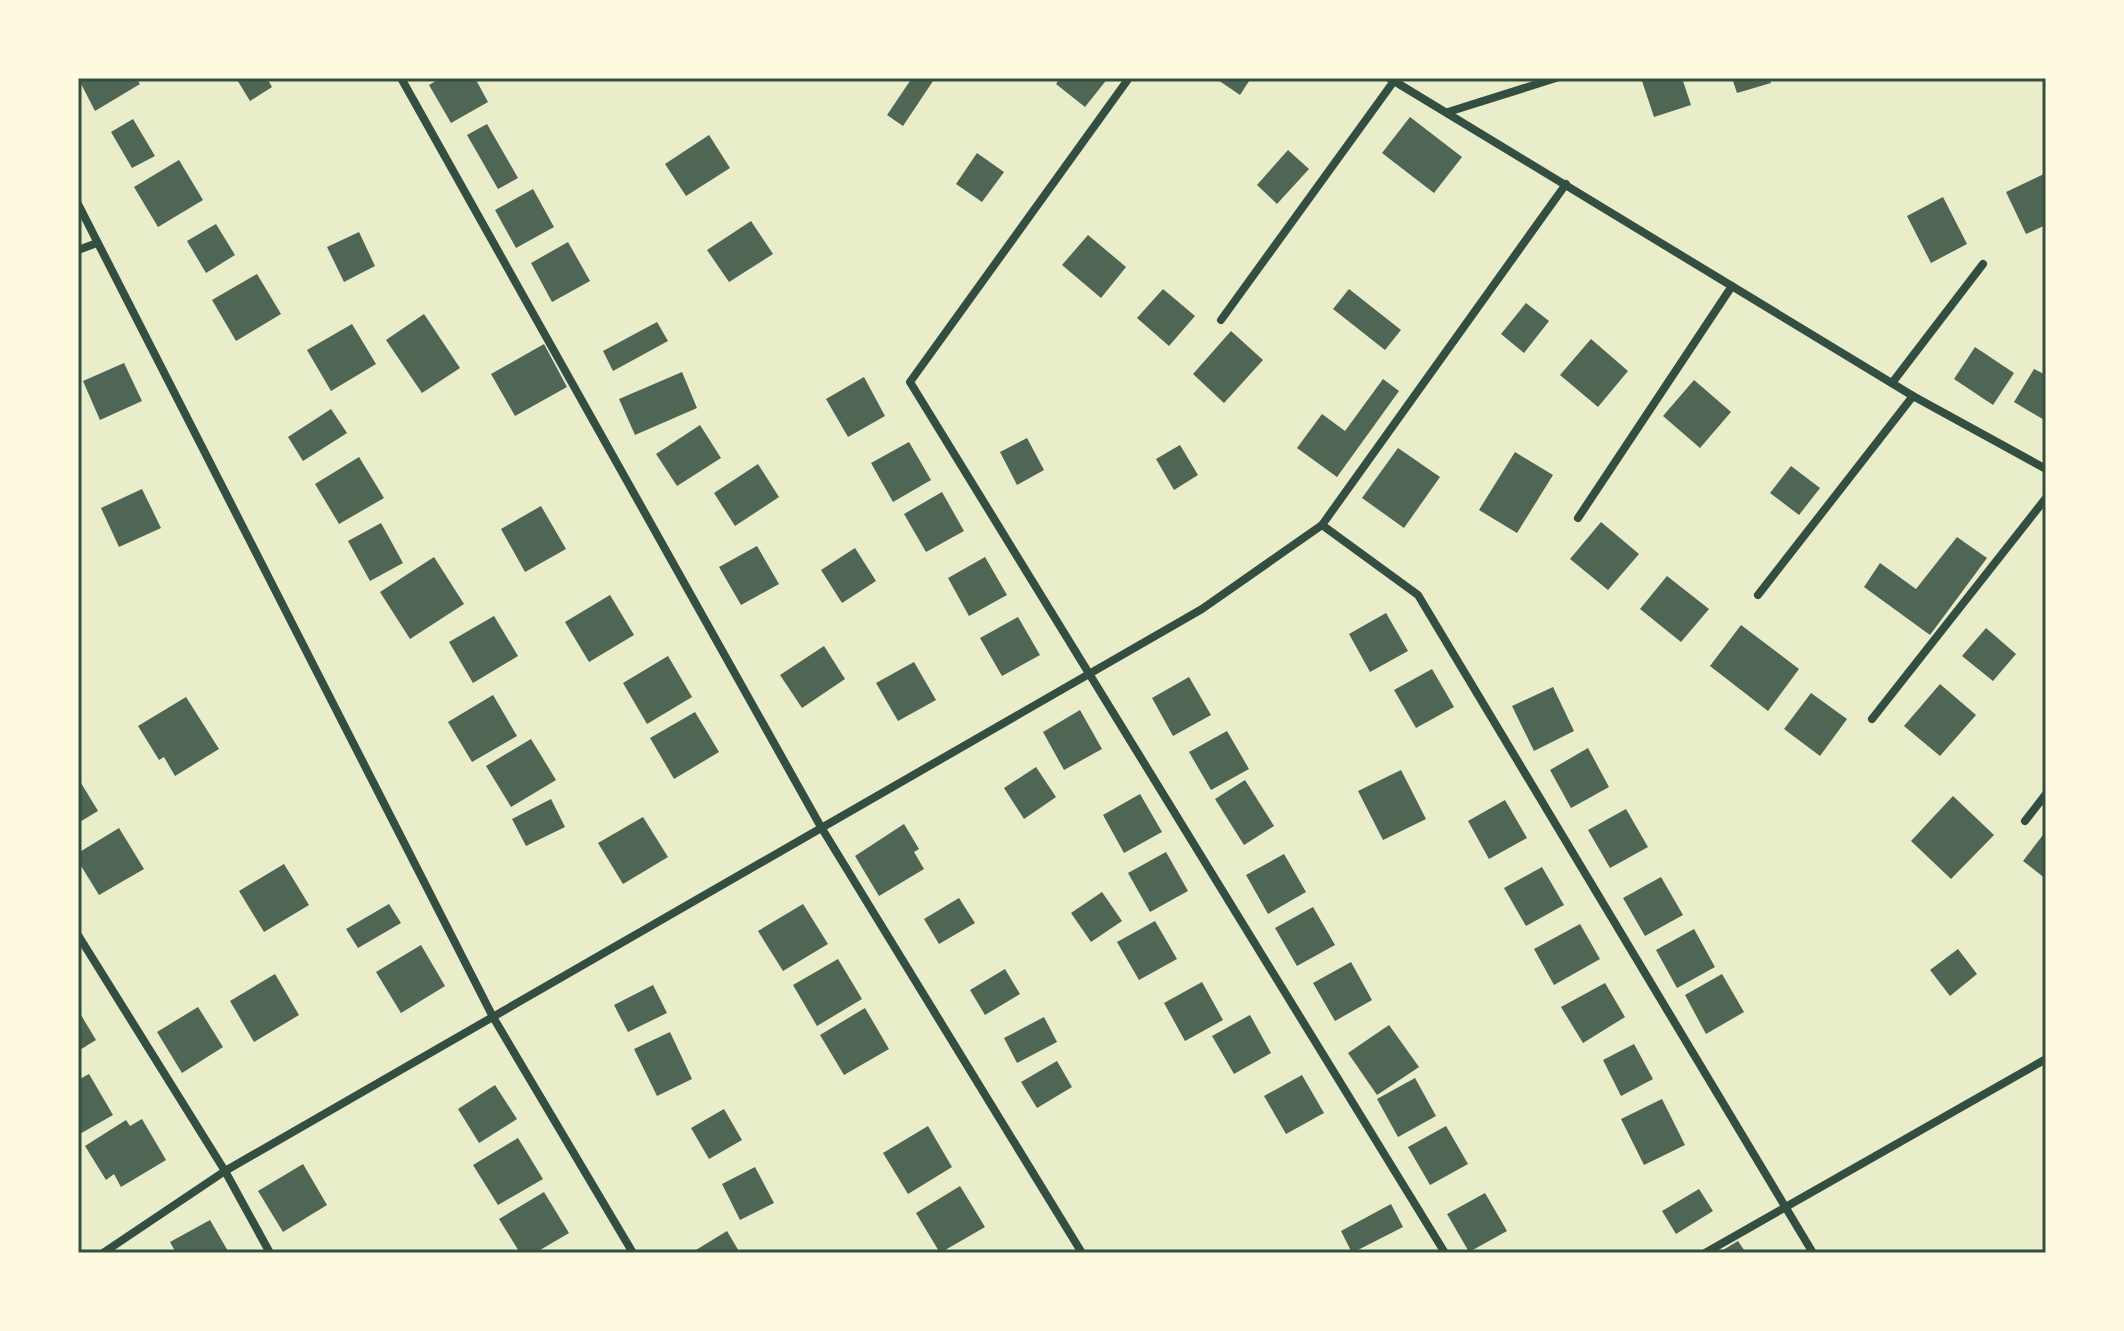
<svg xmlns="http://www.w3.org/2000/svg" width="2124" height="1331" font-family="'Open Sans',sans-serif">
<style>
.building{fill:#4f6655}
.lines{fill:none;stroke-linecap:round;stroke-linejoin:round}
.minor{stroke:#344e41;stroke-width:8}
.neatline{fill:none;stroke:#344e41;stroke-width:3}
</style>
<rect width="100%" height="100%" fill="#e9edc9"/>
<!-- building -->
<g class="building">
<path d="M 78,78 L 136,78 L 140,84 L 95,111 Z"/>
<path d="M 236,78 L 267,78 L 272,87 L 250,101 Z"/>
<path d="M 441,78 L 475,78 L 488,102 L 451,123 L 429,85 Z"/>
<path d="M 912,78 L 935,78 L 903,126 L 887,115 Z"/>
<path d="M 1060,78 L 1108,78 L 1085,107 L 1056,84 Z"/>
<path d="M 1215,78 L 1251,78 L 1240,95 Z"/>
<path d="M 1652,78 L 1682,78 L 1691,105 L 1654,117 L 1642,81 Z"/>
<path d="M 1732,78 L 1769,78 L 1771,83 L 1737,93 Z"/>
<path d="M 1410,117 L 1462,157 L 1434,193 L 1382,153 Z"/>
<path d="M 133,119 L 155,156 L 132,168 L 111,132 Z"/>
<path d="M 487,124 L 518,178 L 498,189 L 467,135 Z"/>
<path d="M 709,135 L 730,168 L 686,196 L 665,164 Z"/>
<path d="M 1288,150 L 1309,169 L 1277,204 L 1257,185 Z"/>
<path d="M 977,153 L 1004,172 L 982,202 L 956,184 Z"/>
<path d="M 179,160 L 203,200 L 158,227 L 134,187 Z"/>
<path d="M 2046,173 L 2046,225 L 2026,234 L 2006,192 Z"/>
<path d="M 533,189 L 554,227 L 516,248 L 495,210 Z"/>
<path d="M 1943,197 L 1967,244 L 1931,263 L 1907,216 Z"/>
<path d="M 751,221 L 773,254 L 729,282 L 707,250 Z"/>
<path d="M 216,224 L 235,255 L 206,273 L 187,241 Z"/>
<path d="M 359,232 L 375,266 L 344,282 L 327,247 Z"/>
<path d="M 1088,235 L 1126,267 L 1101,298 L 1062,265 Z"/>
<path d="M 568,242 L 590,281 L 552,302 L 531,263 Z"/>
<path d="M 257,274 L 281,314 L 236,341 L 212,300 Z"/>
<path d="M 1163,289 L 1195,316 L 1169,346 L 1137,318 Z"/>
<path d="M 1349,289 L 1401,330 L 1385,350 L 1333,309 Z"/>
<path d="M 1526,303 L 1549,321 L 1524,353 L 1501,334 Z"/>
<path d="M 424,314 L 460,368 L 422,393 L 386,340 Z"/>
<path d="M 657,322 L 668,341 L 613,371 L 603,351 Z"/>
<path d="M 352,324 L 376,364 L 331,391 L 307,350 Z"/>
<path d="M 1231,331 L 1263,360 L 1224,403 L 1193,374 Z"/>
<path d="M 1591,339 L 1628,371 L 1598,407 L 1560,375 Z"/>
<path d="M 544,344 L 567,387 L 515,416 L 491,374 Z"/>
<path d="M 1975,347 L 2014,373 L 1993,405 L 1954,379 Z"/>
<path d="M 124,363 L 142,401 L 100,420 L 83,381 Z"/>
<path d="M 2034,369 L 2046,375 L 2046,421 L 2014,402 Z"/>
<path d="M 682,372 L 697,408 L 635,435 L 619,399 Z"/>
<path d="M 864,377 L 885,416 L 848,437 L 826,399 Z"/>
<path d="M 1383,379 L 1399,391 L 1337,477 L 1297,448 L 1322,414 L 1345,431 Z"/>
<path d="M 1694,380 L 1731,412 L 1700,448 L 1663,416 Z"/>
<path d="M 331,409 L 347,433 L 303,461 L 288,437 Z"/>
<path d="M 700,425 L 721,458 L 677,486 L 656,454 Z"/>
<path d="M 1027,438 L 1044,470 L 1017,485 L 1000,452 Z"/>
<path d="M 909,442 L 931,480 L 893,502 L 871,463 Z"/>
<path d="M 1180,445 L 1198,475 L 1174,490 L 1156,459 Z"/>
<path d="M 1398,448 L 1440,477 L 1404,528 L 1362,498 Z"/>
<path d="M 1515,452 L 1553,475 L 1517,533 L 1479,510 Z"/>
<path d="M 359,457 L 384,498 L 339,524 L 315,484 Z"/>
<path d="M 758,464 L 779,497 L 735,526 L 714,493 Z"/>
<path d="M 1791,466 L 1820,488 L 1799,515 L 1770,493 Z"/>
<path d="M 142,489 L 161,528 L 119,547 L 101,508 Z"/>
<path d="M 942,492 L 964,531 L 926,552 L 904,514 Z"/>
<path d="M 541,506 L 566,549 L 525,572 L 501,529 Z"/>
<path d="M 1601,522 L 1639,554 L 1608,590 L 1570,559 Z"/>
<path d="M 381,523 L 403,563 L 370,581 L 348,541 Z"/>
<path d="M 1957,537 L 1987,558 L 1930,635 L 1864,587 L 1880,563 L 1916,589 Z"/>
<path d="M 757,546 L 779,584 L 741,605 L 719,567 Z"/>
<path d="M 855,548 L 876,581 L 842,603 L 821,570 Z"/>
<path d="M 434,557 L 464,604 L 410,639 L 380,592 Z"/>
<path d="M 985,557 L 1007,595 L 969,616 L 948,578 Z"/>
<path d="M 1667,576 L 1709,609 L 1681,642 L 1640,609 Z"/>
<path d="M 610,595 L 634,635 L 589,662 L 565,622 Z"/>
<path d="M 1386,613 L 1408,651 L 1370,672 L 1349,634 Z"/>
<path d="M 494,616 L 518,656 L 473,683 L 449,642 Z"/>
<path d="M 1018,617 L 1040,655 L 1002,676 L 980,638 Z"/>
<path d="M 1741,625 L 1799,669 L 1768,711 L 1710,666 Z"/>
<path d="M 1986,628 L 2016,654 L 1993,681 L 1962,656 Z"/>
<path d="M 824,646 L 845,679 L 802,708 L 780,675 Z"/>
<path d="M 668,656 L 692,697 L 647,724 L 623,683 Z"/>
<path d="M 914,662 L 936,700 L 898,721 L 876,683 Z"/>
<path d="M 1432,669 L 1454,707 L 1416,728 L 1394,690 Z"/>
<path d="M 1189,677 L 1211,715 L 1173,736 L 1152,698 Z"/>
<path d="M 1940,684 L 1976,715 L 1940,756 L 1904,726 Z"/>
<path d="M 1553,687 L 1574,731 L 1534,751 L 1512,706 Z"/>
<path d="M 1811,693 L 1847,719 L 1820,756 L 1784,729 Z"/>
<path d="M 493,695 L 517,736 L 472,762 L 448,722 Z"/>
<path d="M 186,697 L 219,749 L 175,776 L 164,757 L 159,760 L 138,726 Z"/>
<path d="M 1080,710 L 1102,749 L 1064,770 L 1043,732 Z"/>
<path d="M 695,712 L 719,752 L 674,779 L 650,738 Z"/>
<path d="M 1227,731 L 1249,769 L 1211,790 L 1189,752 Z"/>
<path d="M 531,739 L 556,780 L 511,807 L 486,766 Z"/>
<path d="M 1588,748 L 1609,787 L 1571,808 L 1550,770 Z"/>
<path d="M 1036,767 L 1056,797 L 1024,819 L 1004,788 Z"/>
<path d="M 1401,770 L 1426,819 L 1383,840 L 1358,791 Z"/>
<path d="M 78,778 L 98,811 L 78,823 Z"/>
<path d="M 1245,780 L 1274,826 L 1244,845 L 1215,799 Z"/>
<path d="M 1140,794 L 1162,832 L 1124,853 L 1103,815 Z"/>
<path d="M 1953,796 L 1994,835 L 1951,879 L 1911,841 Z"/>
<path d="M 551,799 L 565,827 L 526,846 L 512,819 Z"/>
<path d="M 1505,800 L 1527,838 L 1489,859 L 1468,821 Z"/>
<path d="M 1626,809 L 1648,847 L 1610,868 L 1588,830 Z"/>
<path d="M 643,817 L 668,857 L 623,884 L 598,843 Z"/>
<path d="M 904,824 L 919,849 L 914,852 L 924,869 L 879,896 L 855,856 Z"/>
<path d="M 119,828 L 144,869 L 99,895 L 78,861 L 78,853 Z"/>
<path d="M 2046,831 L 2046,879 L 2023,861 Z"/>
<path d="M 1166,852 L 1188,891 L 1150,912 L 1128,873 Z"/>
<path d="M 1284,854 L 1306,892 L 1268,914 L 1246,875 Z"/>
<path d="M 284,864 L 309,905 L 264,932 L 239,891 Z"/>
<path d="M 1542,867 L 1564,905 L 1526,926 L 1504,888 Z"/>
<path d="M 1661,877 L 1683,915 L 1645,936 L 1623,898 Z"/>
<path d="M 1102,892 L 1122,921 L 1091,942 L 1071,913 Z"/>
<path d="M 959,898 L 975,923 L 939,944 L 924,919 Z"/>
<path d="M 389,904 L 401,923 L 358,948 L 346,929 Z"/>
<path d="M 803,904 L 828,944 L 783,971 L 758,931 Z"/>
<path d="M 1313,907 L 1335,945 L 1297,966 L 1275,928 Z"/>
<path d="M 1155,921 L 1177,959 L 1139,980 L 1117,942 Z"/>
<path d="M 1580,924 L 1600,959 L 1554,985 L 1534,949 Z"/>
<path d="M 1694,929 L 1715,967 L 1677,988 L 1656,950 Z"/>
<path d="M 421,945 L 445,986 L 401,1013 L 376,972 Z"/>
<path d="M 1958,949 L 1977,974 L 1950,996 L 1930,970 Z"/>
<path d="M 838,959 L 862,999 L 817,1026 L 793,985 Z"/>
<path d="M 1351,962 L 1372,1000 L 1335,1021 L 1313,983 Z"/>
<path d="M 1005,969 L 1020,994 L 985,1015 L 970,990 Z"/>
<path d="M 275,974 L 299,1015 L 254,1042 L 230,1001 Z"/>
<path d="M 1722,974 L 1744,1012 L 1706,1034 L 1685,995 Z"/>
<path d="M 1202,982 L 1223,1020 L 1185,1041 L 1164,1003 Z"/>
<path d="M 1605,983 L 1625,1017 L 1583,1043 L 1561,1007 Z"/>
<path d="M 653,985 L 667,1013 L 628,1032 L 614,1005 Z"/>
<path d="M 198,1007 L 223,1047 L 182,1073 L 157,1032 Z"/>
<path d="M 865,1008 L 889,1049 L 844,1075 L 820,1035 Z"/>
<path d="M 78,1010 L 96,1040 L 78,1051 Z"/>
<path d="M 1250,1015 L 1271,1053 L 1234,1074 L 1212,1036 Z"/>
<path d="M 1044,1017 L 1057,1042 L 1017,1063 L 1004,1038 Z"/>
<path d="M 1389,1025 L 1419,1067 L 1377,1095 L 1348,1053 Z"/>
<path d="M 670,1032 L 692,1079 L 657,1096 L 634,1049 Z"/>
<path d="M 1634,1044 L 1653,1079 L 1621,1096 L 1603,1060 Z"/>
<path d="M 1057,1061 L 1072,1087 L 1037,1108 L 1021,1082 Z"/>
<path d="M 89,1074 L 113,1115 L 78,1135 L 78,1080 Z"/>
<path d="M 1302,1075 L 1324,1113 L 1286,1134 L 1264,1096 Z"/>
<path d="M 1415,1078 L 1436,1116 L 1398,1137 L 1377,1099 Z"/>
<path d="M 495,1085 L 517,1119 L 479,1143 L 458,1109 Z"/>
<path d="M 1662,1099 L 1685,1145 L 1644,1165 L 1621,1119 Z"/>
<path d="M 724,1109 L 742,1140 L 709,1159 L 691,1128 Z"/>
<path d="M 142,1119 L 166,1160 L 121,1187 L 114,1174 L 106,1180 L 85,1146 L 126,1120 L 130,1126 Z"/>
<path d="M 928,1126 L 952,1167 L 908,1194 L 883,1153 Z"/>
<path d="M 1446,1126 L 1468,1164 L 1430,1185 L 1408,1147 Z"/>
<path d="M 518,1138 L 543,1179 L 498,1205 L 473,1165 Z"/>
<path d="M 303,1164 L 327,1205 L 283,1232 L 258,1191 Z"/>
<path d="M 755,1167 L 774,1203 L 740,1220 L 722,1184 Z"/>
<path d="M 960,1186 L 985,1227 L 940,1253 L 916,1213 Z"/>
<path d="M 1699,1189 L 1713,1211 L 1676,1234 L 1662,1211 Z"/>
<path d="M 544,1192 L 569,1233 L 535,1253 L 520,1253 L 499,1219 Z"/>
<path d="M 1485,1193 L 1507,1231 L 1469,1252 L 1447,1214 Z"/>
<path d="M 1391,1204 L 1403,1227 L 1352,1253 L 1341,1231 Z"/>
<path d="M 210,1220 L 229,1253 L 176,1253 L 170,1242 Z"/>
<path d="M 727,1231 L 740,1253 L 691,1253 Z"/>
<path d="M 1738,1241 L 1746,1253 L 1718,1253 Z"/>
</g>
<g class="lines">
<!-- minor -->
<g class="minor">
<path d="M 401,78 L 821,827 L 1082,1253"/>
<path d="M 1129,78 L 910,382 L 1445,1253"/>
<path d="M 1389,78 L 1913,396 L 2046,469"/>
<path d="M 1448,112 L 1556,78"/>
<path d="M 78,204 L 493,1017 L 633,1253"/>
<path d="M 78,250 L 97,243"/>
<path d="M 1221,320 L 1394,81"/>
<path d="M 1892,383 L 1983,264"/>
<path d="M 1578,518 L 1732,286"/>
<path d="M 1322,525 L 1418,595 L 1813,1253"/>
<path d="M 1758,595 L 1913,396"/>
<path d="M 1872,719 L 2046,498"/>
<path d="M 2025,821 L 2046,794"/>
<path d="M 78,935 L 225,1171 L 103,1253"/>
<path d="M 270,1253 L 225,1171 L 1202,609 L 1322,525 L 1566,184"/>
<path d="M 1705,1253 L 2046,1059"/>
</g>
</g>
<!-- border -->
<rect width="2124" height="1331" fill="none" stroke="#fefae0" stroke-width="160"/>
<rect x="80" y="80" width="1964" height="1171" class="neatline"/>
</svg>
